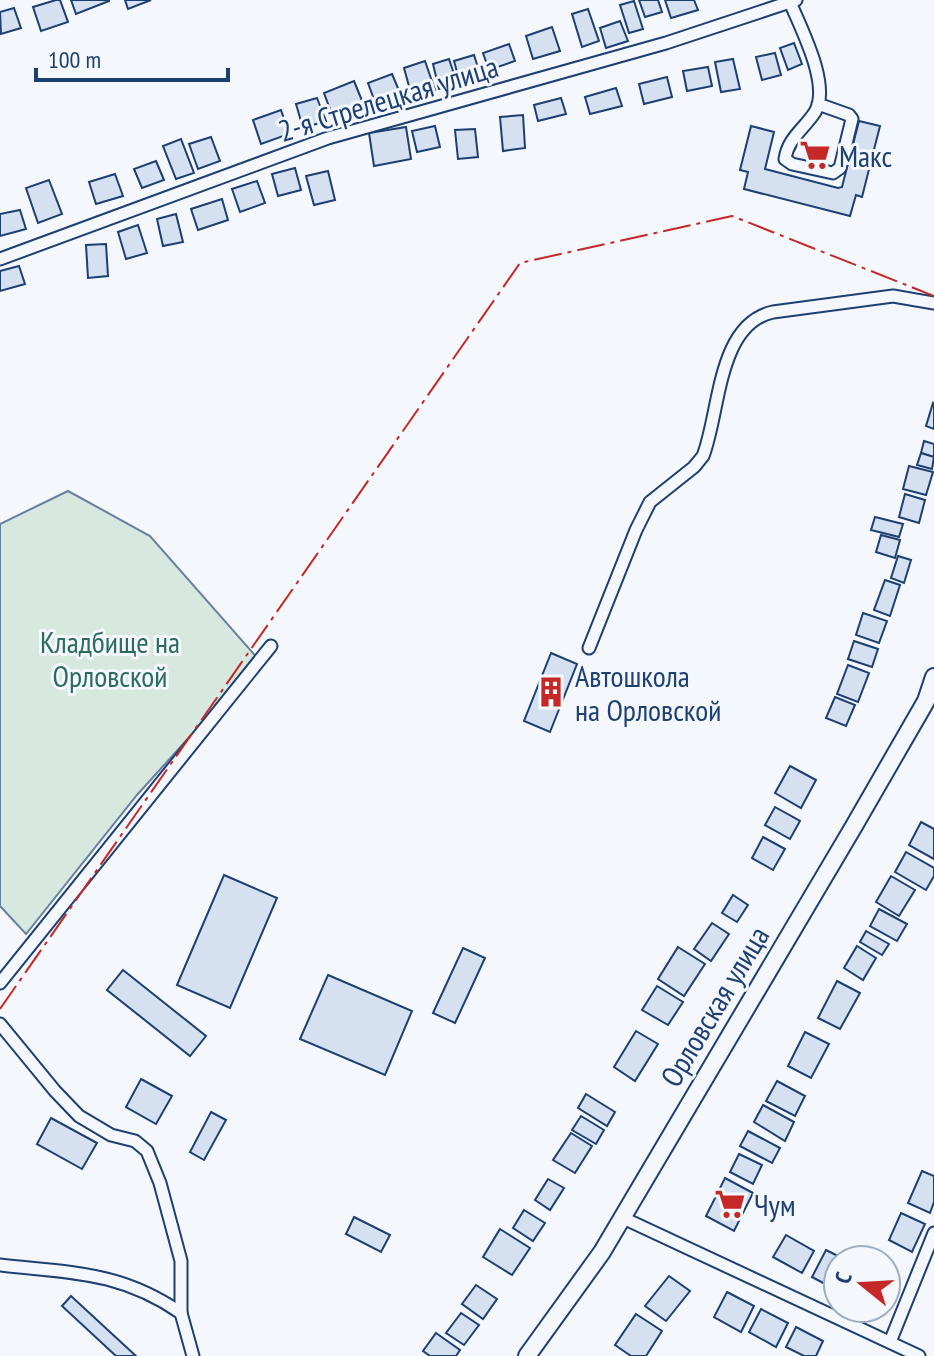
<svg xmlns="http://www.w3.org/2000/svg" width="934" height="1356" font-family="'PT Sans Narrow',sans-serif">
<style>
.green{fill:#d7e8df;stroke:#687fa3;stroke-width:2}
.building{fill:#d5e0f0;stroke:#1d3f73;stroke-width:2}
.lines{fill:none;stroke-linecap:round;stroke-linejoin:round}
.street-casing{stroke:#1d3f73;stroke-width:15}
.secondary-casing{stroke:#1d3f73;stroke-width:20}
.street{stroke:#f4f7fb;stroke-width:11}
.secondary{stroke:#f4f7fb;stroke-width:16}
.power{stroke:#c62828;stroke-width:2;stroke-dasharray:28 6 4 6;stroke-linecap:butt}
.labels{text-anchor:middle;dominant-baseline:central;stroke-width:6;stroke-linejoin:round;paint-order:stroke}
.street-label{font-size:30px;fill:#1d3f73;stroke:#f4f7fb}
.poi-label{font-size:30px;fill:#1d3f73;stroke:#f4f7fb;text-anchor:start}
.park-label{font-size:30px;fill:#2c6c60;stroke:#f4f7fb}
</style>
<rect width="100%" height="100%" fill="#f4f7fb"/>
<!-- green -->
<path class="green" d="M 68,491 L 150,536 L 259,660 L 137,795 L 26,934 L 0,906 L 0,524 Z"/>
<!-- building -->
<g class="building">
<path d="M 56,0 L 60,0 L 68,22 L 41,31 L 33,7 Z"/>
<path d="M 71,0 L 109,0 L 109,1 L 76,14 Z"/>
<path d="M 125,0 L 151,0 L 128,9 Z"/>
<path d="M 639,0 L 658,0 L 662,12 L 645,17 Z"/>
<path d="M 665,0 L 694,0 L 698,10 L 671,18 Z"/>
<path d="M 634,1 L 643,29 L 629,33 L 620,5 Z"/>
<path d="M 14,8 L 21,28 L 1,34 L 0,12 Z"/>
<path d="M 588,9 L 599,41 L 582,47 L 572,14 Z"/>
<path d="M 620,21 L 628,41 L 606,48 L 600,28 Z"/>
<path d="M 552,27 L 560,51 L 533,59 L 526,36 Z"/>
<path d="M 794,43 L 802,64 L 788,70 L 780,48 Z"/>
<path d="M 509,44 L 515,61 L 489,70 L 483,53 Z"/>
<path d="M 775,53 L 781,75 L 762,80 L 756,57 Z"/>
<path d="M 474,55 L 481,77 L 460,83 L 454,61 Z"/>
<path d="M 449,59 L 457,83 L 439,89 L 433,64 Z"/>
<path d="M 733,59 L 740,89 L 721,92 L 715,62 Z"/>
<path d="M 425,61 L 435,90 L 412,97 L 404,68 Z"/>
<path d="M 708,67 L 712,86 L 687,91 L 683,71 Z"/>
<path d="M 392,74 L 400,93 L 375,102 L 368,83 Z"/>
<path d="M 667,77 L 672,97 L 644,104 L 639,84 Z"/>
<path d="M 354,81 L 365,108 L 334,120 L 324,93 Z"/>
<path d="M 616,88 L 622,106 L 590,114 L 585,97 Z"/>
<path d="M 317,98 L 326,121 L 303,128 L 296,104 Z"/>
<path d="M 561,98 L 566,114 L 538,121 L 534,105 Z"/>
<path d="M 281,110 L 289,134 L 261,144 L 253,120 Z"/>
<path d="M 523,115 L 525,148 L 503,151 L 500,117 Z"/>
<path d="M 859,121 L 880,126 L 862,197 L 856,195 L 850,216 L 744,189 L 748,172 L 740,170 L 751,126 L 774,132 L 765,169 L 838,188 L 842,187 Z"/>
<path d="M 435,126 L 440,147 L 417,152 L 412,131 Z"/>
<path d="M 406,127 L 411,159 L 374,166 L 369,133 Z"/>
<path d="M 475,129 L 478,157 L 458,159 L 455,130 Z"/>
<path d="M 211,137 L 220,161 L 198,169 L 189,144 Z"/>
<path d="M 181,139 L 194,173 L 176,179 L 163,146 Z"/>
<path d="M 156,161 L 164,180 L 142,188 L 134,169 Z"/>
<path d="M 295,168 L 301,190 L 278,196 L 272,174 Z"/>
<path d="M 328,171 L 335,200 L 314,205 L 306,176 Z"/>
<path d="M 115,174 L 123,196 L 96,204 L 89,182 Z"/>
<path d="M 49,180 L 62,214 L 38,223 L 26,188 Z"/>
<path d="M 257,181 L 265,203 L 240,212 L 232,189 Z"/>
<path d="M 222,199 L 228,220 L 198,230 L 191,209 Z"/>
<path d="M 20,210 L 26,229 L 0,236 L 0,214 Z"/>
<path d="M 176,214 L 183,242 L 163,246 L 157,219 Z"/>
<path d="M 138,225 L 147,253 L 126,259 L 118,232 Z"/>
<path d="M 106,244 L 108,276 L 88,278 L 86,245 Z"/>
<path d="M 19,266 L 25,284 L 0,291 L 0,271 Z"/>
<path d="M 933,403 L 934,404 L 934,429 L 926,426 Z"/>
<path d="M 924,441 L 934,444 L 934,457 L 921,453 Z"/>
<path d="M 921,453 L 934,457 L 932,469 L 917,465 Z"/>
<path d="M 909,466 L 933,472 L 926,495 L 903,489 Z"/>
<path d="M 905,494 L 925,500 L 919,523 L 899,517 Z"/>
<path d="M 875,517 L 903,524 L 899,537 L 871,530 Z"/>
<path d="M 881,535 L 900,540 L 895,558 L 876,552 Z"/>
<path d="M 898,556 L 911,560 L 904,583 L 891,578 Z"/>
<path d="M 885,580 L 900,585 L 890,616 L 874,610 Z"/>
<path d="M 863,613 L 887,621 L 879,643 L 856,635 Z"/>
<path d="M 854,641 L 878,649 L 872,667 L 848,659 Z"/>
<path d="M 551,653 L 577,664 L 550,732 L 524,721 Z"/>
<path d="M 848,665 L 869,673 L 858,702 L 837,694 Z"/>
<path d="M 835,697 L 855,705 L 846,726 L 826,718 Z"/>
<path d="M 790,766 L 816,780 L 801,808 L 775,793 Z"/>
<path d="M 775,807 L 800,821 L 790,839 L 765,825 Z"/>
<path d="M 921,822 L 934,829 L 934,859 L 909,845 Z"/>
<path d="M 763,837 L 785,849 L 773,870 L 752,858 Z"/>
<path d="M 906,852 L 934,868 L 934,876 L 926,890 L 895,872 Z"/>
<path d="M 224,875 L 277,898 L 230,1008 L 177,985 Z"/>
<path d="M 891,876 L 915,890 L 899,916 L 876,902 Z"/>
<path d="M 733,895 L 748,905 L 737,922 L 722,913 Z"/>
<path d="M 879,909 L 907,924 L 897,941 L 870,926 Z"/>
<path d="M 712,923 L 729,934 L 711,961 L 694,949 Z"/>
<path d="M 866,931 L 889,944 L 882,955 L 860,942 Z"/>
<path d="M 857,946 L 876,958 L 863,980 L 844,968 Z"/>
<path d="M 678,947 L 705,964 L 684,996 L 658,979 Z"/>
<path d="M 463,948 L 485,958 L 455,1023 L 433,1013 Z"/>
<path d="M 123,970 L 206,1036 L 190,1056 L 107,990 Z"/>
<path d="M 328,975 L 412,1011 L 385,1075 L 300,1039 Z"/>
<path d="M 837,981 L 860,993 L 840,1029 L 818,1018 Z"/>
<path d="M 657,986 L 683,1002 L 668,1025 L 642,1010 Z"/>
<path d="M 636,1031 L 658,1044 L 635,1081 L 614,1067 Z"/>
<path d="M 805,1032 L 829,1044 L 811,1078 L 788,1066 Z"/>
<path d="M 141,1079 L 172,1096 L 156,1124 L 126,1107 Z"/>
<path d="M 777,1081 L 805,1096 L 795,1116 L 766,1101 Z"/>
<path d="M 586,1094 L 615,1112 L 607,1126 L 578,1108 Z"/>
<path d="M 763,1105 L 794,1122 L 785,1141 L 754,1122 Z"/>
<path d="M 211,1112 L 226,1120 L 204,1160 L 190,1152 Z"/>
<path d="M 581,1116 L 604,1130 L 596,1144 L 572,1130 Z"/>
<path d="M 51,1118 L 97,1143 L 82,1169 L 37,1144 Z"/>
<path d="M 748,1131 L 780,1148 L 772,1163 L 740,1146 Z"/>
<path d="M 571,1133 L 592,1146 L 575,1173 L 553,1160 Z"/>
<path d="M 739,1154 L 762,1165 L 753,1184 L 730,1172 Z"/>
<path d="M 922,1171 L 934,1176 L 934,1202 L 930,1213 L 908,1203 Z"/>
<path d="M 725,1178 L 753,1193 L 734,1231 L 706,1216 Z"/>
<path d="M 548,1179 L 564,1188 L 550,1210 L 535,1200 Z"/>
<path d="M 524,1210 L 545,1223 L 533,1241 L 513,1228 Z"/>
<path d="M 901,1213 L 925,1224 L 912,1252 L 889,1240 Z"/>
<path d="M 354,1217 L 390,1235 L 381,1252 L 346,1234 Z"/>
<path d="M 500,1229 L 530,1248 L 512,1275 L 483,1257 Z"/>
<path d="M 786,1235 L 814,1251 L 802,1273 L 773,1257 Z"/>
<path d="M 826,1250 L 846,1260 L 838,1260 L 838,1291 L 812,1277 Z"/>
<path d="M 669,1276 L 690,1291 L 666,1321 L 645,1306 Z"/>
<path d="M 476,1285 L 497,1299 L 483,1319 L 462,1304 Z"/>
<path d="M 727,1292 L 754,1306 L 741,1332 L 714,1317 Z"/>
<path d="M 71,1296 L 136,1356 L 116,1356 L 62,1306 Z"/>
<path d="M 761,1309 L 788,1323 L 776,1347 L 749,1332 Z"/>
<path d="M 461,1313 L 479,1325 L 464,1345 L 446,1333 Z"/>
<path d="M 636,1314 L 662,1331 L 646,1356 L 631,1356 L 615,1345 Z"/>
<path d="M 796,1327 L 823,1341 L 816,1356 L 804,1356 L 786,1347 Z"/>
<path d="M 436,1333 L 460,1350 L 456,1356 L 430,1356 L 423,1351 Z"/>
</g>
<g class="lines">
<!-- street casing -->
<g class="street-casing">
<g id="street">
<path d="M 790,2 C 801,29 831,85 815,112 C 804,129 788,138 785,159 L 792,164 L 833,173 L 840,168 L 852,119 L 849,115 L 818,104"/>
<path d="M 0,259 L 328,138 L 666,43 L 796,0"/>
<path d="M 589,648 L 636,530 L 650,502 L 694,467 L 703,456 C 720,413 717,324 773,312 L 893,296 L 934,303"/>
<path d="M 0,983 L 271,646"/>
<path d="M 0,1024 L 55,1091 L 79,1116 L 111,1135 L 135,1141 L 147,1151 L 160,1183 L 181,1261 L 181,1313"/>
<path d="M 621,1217 L 919,1356"/>
<path d="M 0,1265 C 71,1273 120,1271 181,1313 L 193,1356"/>
<path d="M 890,1342 L 934,1233"/>
</g>
</g>
<!-- secondary casing -->
<g class="secondary-casing">
<path id="secondary" d="M 527,1356 L 602,1252 L 854,826 L 926,701 L 934,677"/>
</g>
<!-- street -->
<use href="#street" class="street"/>
<!-- secondary -->
<use href="#secondary" class="secondary"/>
<!-- power -->
<path class="power" d="M 0,1009 L 520,263 L 732,216 L 934,296"/>
</g>
<!-- icons -->
<defs>
<g id="supermarket-bare" transform="scale(2.4)"><path d="M-6-5.5h2.5l.6 2H6L4.5 2H-2.5L-4.4-4H-6ZM-1.5 3.2a1.3 1.3 0 1 0 .1 0ZM3 3.2a1.3 1.3 0 1 0 .1 0Z" fill="#c62828" stroke="#f4f7fb" stroke-width="2.5" paint-order="stroke"/></g>
<g id="building-bare" transform="scale(2.4)"><path d="M-4-6H4V6H1V3H-1V6H-4ZM-2.5-4.3h1.7v1.8h-1.7ZM.8-4.3h1.7v1.8H.8ZM-2.5-1h1.7V.8h-1.7ZM.8-1h1.7V.8H.8Z" fill="#c62828" stroke="#f4f7fb" stroke-width="2.5" paint-order="stroke"/></g>
</defs>
<g fill-rule="evenodd">
<use href="#supermarket-bare" x="815" y="155"/>
<use href="#building-bare" x="551" y="692"/>
<use href="#supermarket-bare" x="730" y="1204"/>
</g>
<g class="labels">
<!-- street labels -->
<g class="street-label">
<text transform="translate(388 98) rotate(-17)">2-я Стрелецкая улица</text>
<text transform="translate(714 1006) rotate(-59)">Орловская улица</text>
</g>
<!-- poi labels -->
<g class="poi-label">
<text x="839" y="155">Макс</text>
<text x="575" y="675">Автошкола<tspan x="575" dy="34">на Орловской</tspan></text>
<text x="754" y="1204">Чум</text>
</g>
<!-- park labels -->
<g class="park-label">
<text x="110" y="641">Кладбище на<tspan x="110" dy="34">Орловской</tspan></text>
</g>
</g>
<!-- north arrow -->
<g transform="translate(862 1284) rotate(288)"><circle r="38" fill="#f4f7fb" stroke="#9eadc5" stroke-width="2"/>
<path d="M0-6L14 30L0 20L-14 30Z" fill="#c62828"/>
<text y="-12" font-size="22" font-weight="bold" text-anchor="middle" fill="#1d3f73">С</text>
</g>
<!-- scale -->
<path d="M36 68v12h192v-12" fill="none" stroke="#1d3f73" stroke-width="4"/>
<text x="48" y="68" font-size="24" fill="#1d3f73" stroke="#f4f7fb" stroke-width="6" paint-order="stroke">100 m</text>
</svg>
